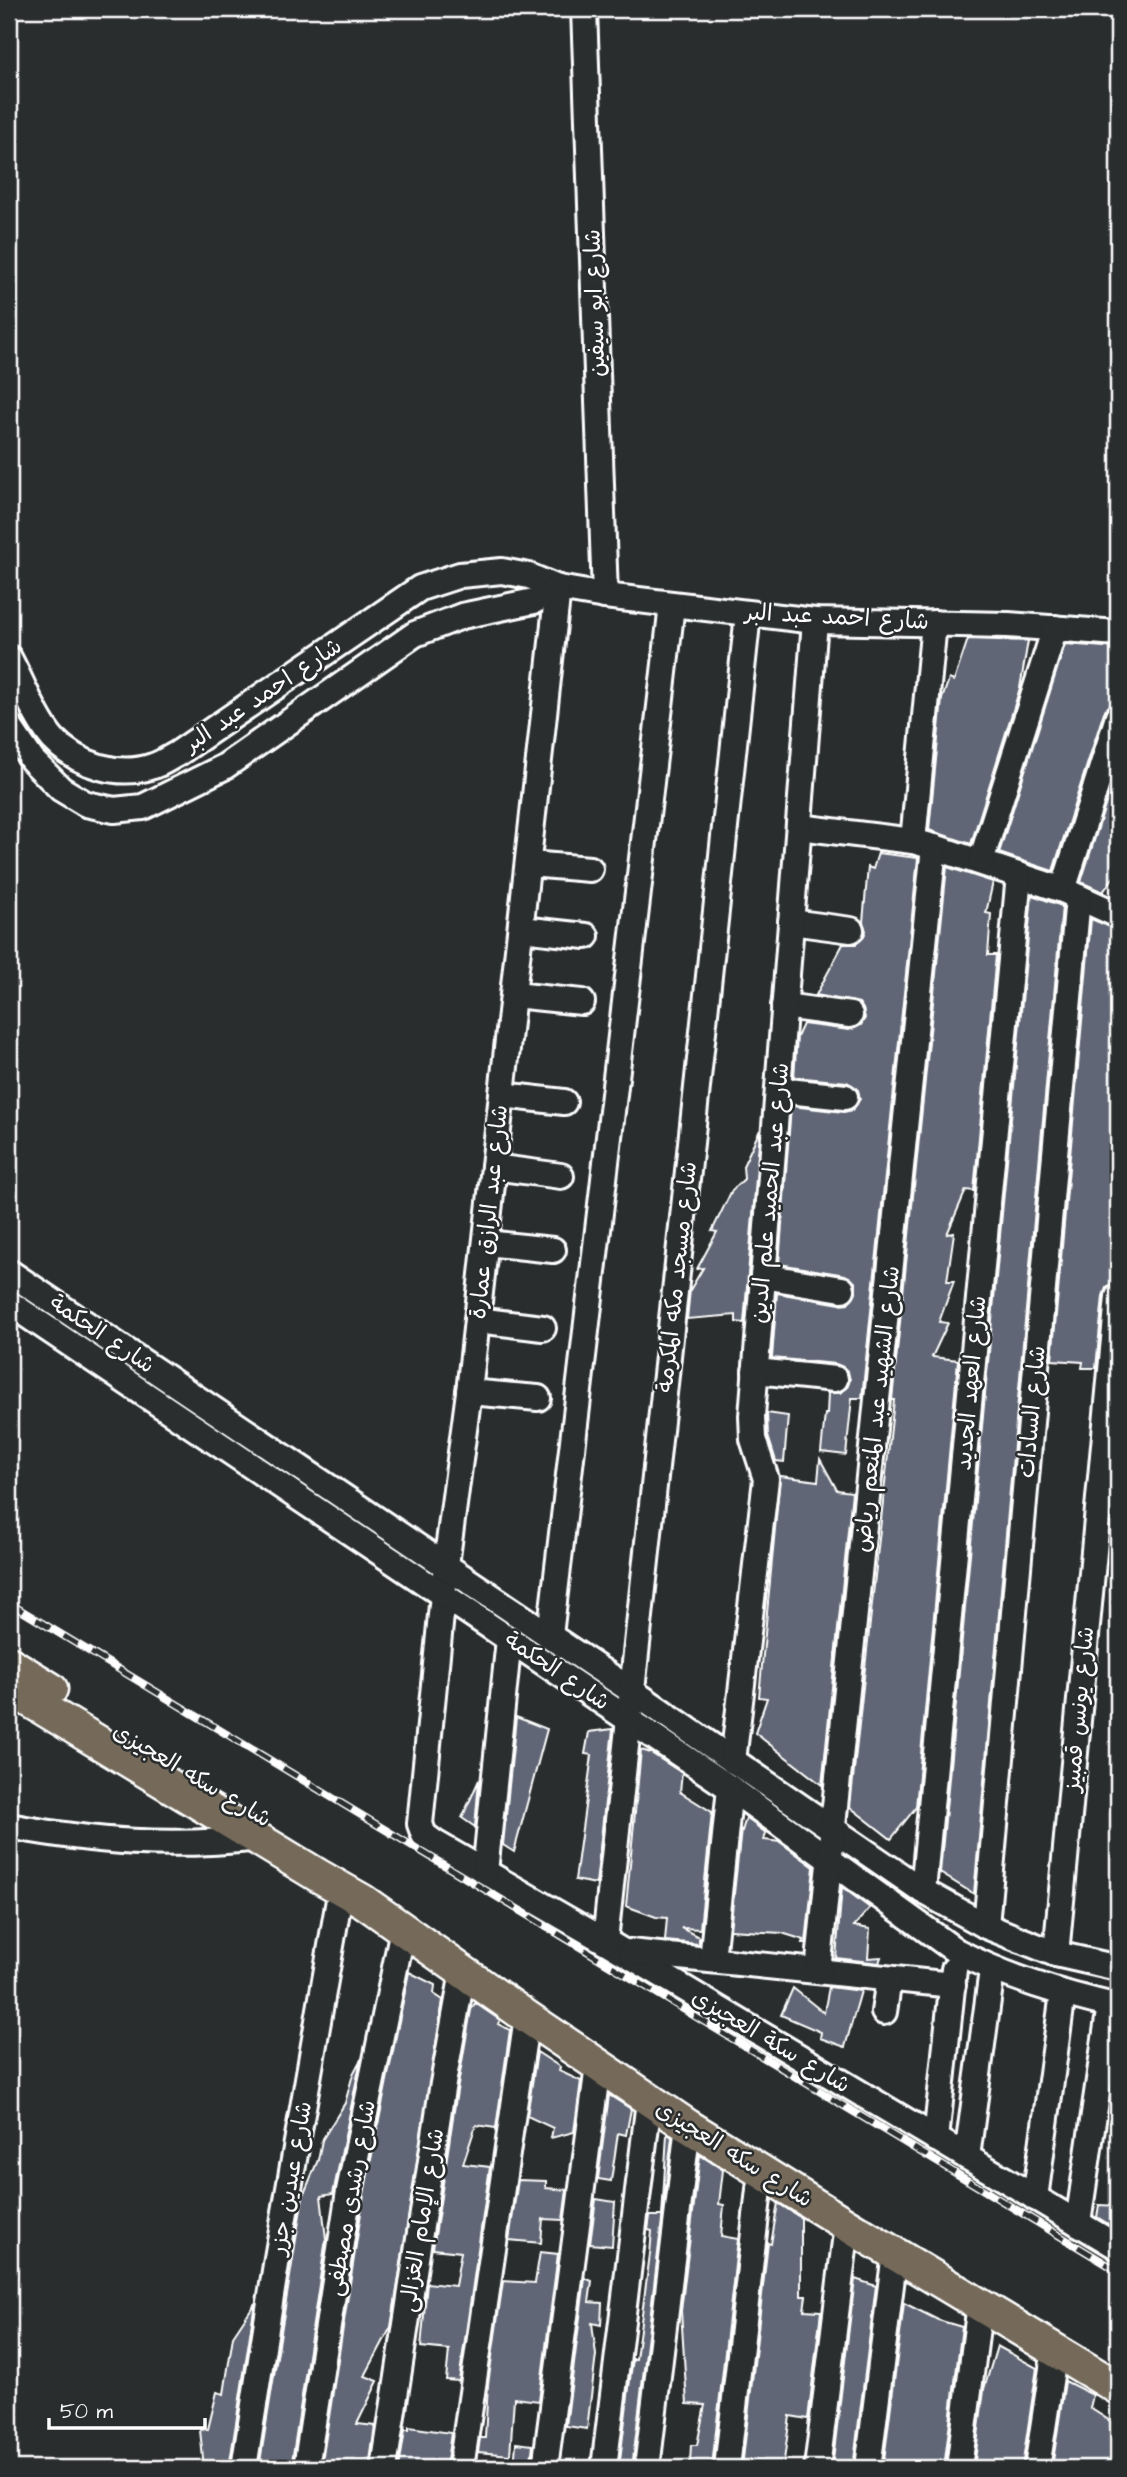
<svg xmlns="http://www.w3.org/2000/svg" width="1127" height="2477" font-family="'Architects Daughter','Playpen Sans Arabic',sans-serif">
<style>
.building{fill:#616674;stroke:#fff;stroke-width:2}
.lines{fill:none;stroke-linecap:round;stroke-linejoin:round}
.minor-casing{stroke:#fff;stroke-width:30}
.major-casing{stroke:#fff;stroke-width:37}
.minor{stroke:#2a2d2e;stroke-width:24}
.major{stroke:#746a5a;stroke-width:32}
.rail-casing{stroke:#fff;stroke-width:8}
.rail{stroke:#2a2d2e;stroke-width:5;stroke-dasharray:16;stroke-linecap:butt}
.labels{text-anchor:middle;dominant-baseline:central;stroke-width:5;stroke-linejoin:round;paint-order:stroke}
.street-label{font-size:23px;fill:#fff;stroke:#2a2d2e}
</style>
<rect width="100%" height="100%" fill="#2a2d2e"/>
<filter id="ink" filterUnits="userSpaceOnUse"><feTurbulence type="fractalNoise" baseFrequency=".0143" numOctaves="2"/><feDisplacementMap in="SourceGraphic" scale="14" xChannelSelector="R" yChannelSelector="G"/><feConvolveMatrix kernelMatrix="1 2 1 2 8 2 1 2 1" color-interpolation-filters="sRGB"/></filter>
<g filter="url(#ink)">
<!-- building -->
<g class="building">
<path d="M 968,639 L 1028,641 L 1020,688 L 971,844 L 929,830 L 942,699 L 949,679 L 954,681 Z"/>
<path d="M 1065,644 L 1118,648 L 1118,703 L 1109,706 L 1104,712 L 1053,871 L 999,853 Z"/>
<path d="M 1118,765 L 1118,865 L 1115,875 L 1103,892 L 1081,882 Z"/>
<path d="M 878,853 L 918,858 L 862,1398 L 852,1398 L 846,1455 L 821,1452 L 825,1414 L 827,1414 L 828,1393 L 840,1393 L 847,1388 L 850,1380 L 848,1372 L 843,1367 L 836,1364 L 772,1358 L 777,1293 L 840,1304 L 848,1303 L 856,1292 L 856,1283 L 845,1275 L 779,1264 L 791,1106 L 844,1112 L 852,1110 L 860,1099 L 858,1090 L 847,1082 L 794,1077 L 797,1037 L 803,1024 L 849,1030 L 861,1025 L 865,1018 L 863,1009 L 859,1003 L 816,995 L 843,944 L 856,944 L 863,938 L 866,931 L 863,922 L 868,867 L 873,869 Z"/>
<path d="M 947,867 L 993,882 L 986,913 L 991,914 L 988,955 L 996,955 L 974,1191 L 966,1190 L 947,1234 L 954,1233 L 947,1281 L 954,1281 L 939,1322 L 948,1323 L 932,1357 L 958,1360 L 916,1807 L 891,1839 L 850,1807 L 894,1400 L 892,1400 Z"/>
<path d="M 1032,895 L 1062,906 L 974,1894 L 940,1873 Z"/>
<path d="M 1091,919 L 1118,930 L 1118,1203 L 1112,1284 L 1106,1288 L 1103,1296 L 1096,1368 L 1082,1368 L 1083,1362 L 1052,1360 Z"/>
<path d="M 760,1130 L 744,1323 L 736,1322 L 736,1315 L 687,1319 L 690,1290 L 703,1268 L 697,1269 L 717,1232 L 712,1231 L 732,1190 L 744,1179 L 743,1166 Z"/>
<path d="M 767,1413 L 788,1416 L 784,1462 L 776,1461 L 768,1436 Z"/>
<path d="M 820,1459 L 837,1490 L 852,1492 L 822,1785 L 755,1733 L 767,1698 L 759,1697 L 780,1476 L 818,1481 Z"/>
<path d="M 516,1717 L 547,1729 L 514,1852 L 503,1845 Z"/>
<path d="M 613,1729 L 596,1884 L 575,1880 L 592,1755 L 585,1754 L 589,1732 Z"/>
<path d="M 641,1750 L 651,1753 L 682,1773 L 680,1792 L 712,1812 L 700,1929 L 681,1928 L 699,1937 L 699,1944 L 665,1941 L 667,1918 L 656,1917 L 626,1906 Z"/>
<path d="M 479,1780 L 475,1827 L 462,1818 Z"/>
<path d="M 746,1818 L 766,1833 L 764,1840 L 780,1842 L 814,1867 L 806,1943 L 803,1943 L 804,1940 L 782,1933 L 730,1930 L 741,1830 L 742,1831 Z"/>
<path d="M 842,1887 L 870,1908 L 854,1926 L 870,1929 L 868,1958 L 881,1957 L 879,1963 L 836,1958 Z"/>
<path d="M 409,1972 L 435,1985 L 434,1994 L 443,2000 L 391,2327 L 365,2376 L 378,2381 L 357,2424 L 375,2426 L 369,2468 L 321,2468 L 364,2194 Z"/>
<path d="M 829,1987 L 861,1991 L 845,2047 L 820,2038 L 821,2032 L 781,2015 L 793,1988 L 824,2013 Z"/>
<path d="M 475,2003 L 500,2020 L 498,2024 L 510,2030 L 496,2128 L 476,2125 L 463,2164 L 490,2167 L 459,2381 L 446,2380 L 449,2350 L 421,2347 L 427,2283 L 455,2286 L 461,2252 L 433,2249 L 457,2091 L 471,2010 Z"/>
<path d="M 537,2052 L 560,2067 L 559,2071 L 581,2081 L 574,2132 L 551,2138 L 553,2128 L 527,2116 Z"/>
<path d="M 361,2059 L 333,2194 L 321,2196 L 326,2239 L 291,2468 L 259,2468 L 303,2196 L 318,2160 L 322,2140 L 345,2103 L 353,2074 Z"/>
<path d="M 609,2095 L 631,2109 L 626,2135 L 618,2133 L 611,2181 L 598,2179 Z"/>
<path d="M 667,2134 L 672,2137 L 632,2468 L 619,2468 L 631,2372 L 633,2359 L 636,2359 L 650,2254 L 652,2231 L 648,2230 L 650,2216 L 662,2216 Z"/>
<path d="M 700,2155 L 723,2170 L 719,2204 L 724,2205 L 721,2236 L 738,2239 L 712,2466 L 690,2463 L 691,2445 L 697,2445 L 705,2405 L 687,2404 L 681,2311 Z"/>
<path d="M 518,2180 L 546,2181 L 546,2188 L 567,2190 L 563,2220 L 543,2219 L 541,2243 L 509,2240 Z"/>
<path d="M 596,2199 L 615,2202 L 612,2246 L 590,2244 Z"/>
<path d="M 778,2203 L 801,2218 L 801,2296 L 806,2296 L 804,2310 L 821,2311 L 808,2419 L 790,2416 L 783,2468 L 742,2468 L 768,2243 L 771,2244 Z"/>
<path d="M 1099,2205 L 1118,2206 L 1118,2230 L 1097,2217 Z"/>
<path d="M 540,2252 L 558,2254 L 539,2401 L 514,2398 L 510,2455 L 478,2452 L 480,2438 L 485,2438 L 488,2384 L 503,2281 L 535,2283 Z"/>
<path d="M 585,2278 L 592,2281 L 589,2302 L 602,2303 L 601,2325 L 592,2323 L 596,2355 L 587,2429 L 566,2426 Z"/>
<path d="M 855,2279 L 876,2286 L 853,2468 L 832,2468 Z"/>
<path d="M 255,2303 L 229,2468 L 204,2468 L 200,2430 L 208,2429 L 217,2392 L 224,2394 L 233,2336 Z"/>
<path d="M 904,2303 L 938,2320 L 962,2327 L 944,2468 L 883,2468 Z"/>
<path d="M 997,2346 L 1037,2368 L 1022,2468 L 974,2468 L 984,2389 Z"/>
<path d="M 1065,2381 L 1093,2395 L 1090,2408 L 1118,2426 L 1118,2468 L 1052,2468 Z"/>
<path d="M 409,2427 L 451,2433 L 446,2468 L 399,2468 L 405,2430 L 409,2430 Z"/>
<path d="M 516,2443 L 533,2445 L 530,2468 L 514,2468 Z"/>
</g>
<g class="lines">
<!-- minor casing -->
<g class="minor-casing">
<g id="minor">
<path d="M 584,9 L 605,596"/>
<path d="M 558,588 L 469,1392 L 446,1565 L 420,1824 L 424,1835 L 435,1843 L 605,1941 L 1118,2247"/>
<path d="M 9,658 C 22,682 35,718 53,739 C 78,765 118,778 153,766 C 161,764 169,758 177,754 L 420,588 L 460,575 L 502,571 L 529,576 L 558,588 L 605,596 L 815,621 L 1008,625 L 1118,633"/>
<path d="M 9,726 L 32,760 L 61,789 L 86,804 L 114,810 L 143,807 L 224,767 L 415,634 L 462,616 L 534,601 L 558,588"/>
<path d="M 799,827 L 913,841 L 934,847 L 1063,890 L 1118,915"/>
<path d="M 913,841 L 934,623"/>
<path d="M 981,861 L 1055,628"/>
<path d="M 529,864 L 590,869"/>
<path d="M 1063,890 L 1118,717"/>
<path d="M 791,922 L 851,930"/>
<path d="M 521,929 L 586,936"/>
<path d="M 514,995 L 582,1002"/>
<path d="M 784,1006 L 850,1015"/>
<path d="M 778,1090 L 845,1097"/>
<path d="M 502,1095 L 564,1102"/>
<path d="M 494,1167 L 561,1176"/>
<path d="M 486,1243 L 553,1250"/>
<path d="M 9,1272 L 632,1691 L 923,1891 L 986,1926 L 1056,1954 L 1118,1968"/>
<path d="M 763,1276 L 842,1289"/>
<path d="M 9,1303 L 730,1788 L 956,1951 C 1008,1978 1062,1994 1118,2007"/>
<path d="M 477,1320 L 543,1328"/>
<path d="M 755,1371 L 835,1379"/>
<path d="M 469,1392 L 538,1398"/>
<path d="M 550,1635 L 672,605"/>
<path d="M 733,1761 L 766,1479 L 753,1439 L 752,1416 L 815,621"/>
<path d="M 9,1826 C 96,1842 170,1848 259,1838"/>
<path d="M 485,1872 L 509,1639"/>
<path d="M 923,1891 L 1019,875"/>
<path d="M 986,1926 L 1078,897"/>
<path d="M 605,1941 L 748,614"/>
<path d="M 630,1952 L 953,1985"/>
<path d="M 1056,1954 L 1118,1297"/>
<path d="M 712,1960 L 730,1788"/>
<path d="M 818,1971 L 934,847"/>
<path d="M 884,2012 L 889,1979"/>
<path d="M 936,2139 L 954,1969"/>
<path d="M 967,2157 L 992,1970"/>
<path d="M 1035,2198 L 1063,1993"/>
<path d="M 1078,2223 L 1110,2005"/>
<path d="M 244,2468 L 277,2258 L 341,1888"/>
<path d="M 306,2468 L 349,2191 L 403,1929"/>
<path d="M 384,2468 L 442,2089 L 463,1972"/>
<path d="M 461,2468 L 527,2017"/>
<path d="M 545,2468 L 598,2066"/>
<path d="M 604,2468 L 649,2101"/>
<path d="M 647,2468 L 688,2126"/>
<path d="M 727,2468 L 761,2172"/>
<path d="M 817,2468 L 847,2225"/>
<path d="M 868,2468 L 895,2253"/>
<path d="M 959,2468 L 980,2304"/>
<path d="M 1037,2468 L 1055,2349"/>
</g>
</g>
<!-- major casing -->
<g class="major-casing">
<g id="major">
<path d="M 9,1663 L 51,1689"/>
<path d="M 9,1688 L 319,1876 L 363,1901 L 527,2017 L 688,2126 L 847,2225 L 1118,2388"/>
</g>
</g>
<!-- minor -->
<use href="#minor" class="minor"/>
<!-- major -->
<use href="#major" class="major"/>
<!-- rail casing -->
<g class="rail-casing">
<path id="rail" d="M 9,1603 L 1118,2271"/>
</g>
<!-- rail -->
<use href="#rail" class="rail"/>
</g>
</g>
<g class="labels">
<!-- street labels -->
<g class="street-label">
<text transform="translate(595 303) rotate(-92)">شارع ابو سيفين</text>
<text transform="translate(837 617) rotate(3)">شارع احمد عبد البر</text>
<text transform="translate(263 695) rotate(-34)">شارع احمد عبد البر</text>
<text transform="translate(770 1193) rotate(-85)">شارع عبد الحميد علم الدين</text>
<text transform="translate(489 1212) rotate(-84)">شارع عبد الرازق عمارة</text>
<text transform="translate(677 1277) rotate(-84)">شارع مسجد مكه المكرمة</text>
<text transform="translate(102 1334) rotate(34)">شارع الحكمة</text>
<text transform="translate(971 1383) rotate(-85)">شارع العهد الجديد</text>
<text transform="translate(877 1409) rotate(-84)">شارع الشهيد عبد المنعم رياض</text>
<text transform="translate(1032 1412) rotate(-85)">شارع السادات</text>
<text transform="translate(557 1671) rotate(34)">شارع الحكمة</text>
<text transform="translate(1079 1709) rotate(-85)">شارع يونس قمبيز</text>
<text transform="translate(192 1775) rotate(31)">شارع سكه العجيزى</text>
<text transform="translate(771 2041) rotate(31)">شارع سكة العجيزى</text>
<text transform="translate(734 2154) rotate(32)">شارع سكه العجيزى</text>
<text transform="translate(291 2178) rotate(-80)">شارع عبدين جزر</text>
<text transform="translate(351 2198) rotate(-80)">شارع رشدى مصطفى</text>
<text transform="translate(422 2220) rotate(-81)">شارع الإمام الغزالى</text>
</g>
</g>
<!-- margin -->
<rect width="1127" height="2477" fill="none" stroke="#2a2d2e" stroke-width="35"/>
<rect x="18" y="18" width="1092" height="2442" fill="none" stroke="#fff" stroke-width="2.5" filter="url(#ink)"/>
<!-- scale -->
<path d="M49 2418v10h156v-10" fill="none" stroke="#ffffff" stroke-width="3.5"/>
<text x="60" y="2418" font-size="21" fill="#ffffff" stroke="#2a2d2e" stroke-width="5" paint-order="stroke">50 m</text>
</svg>
